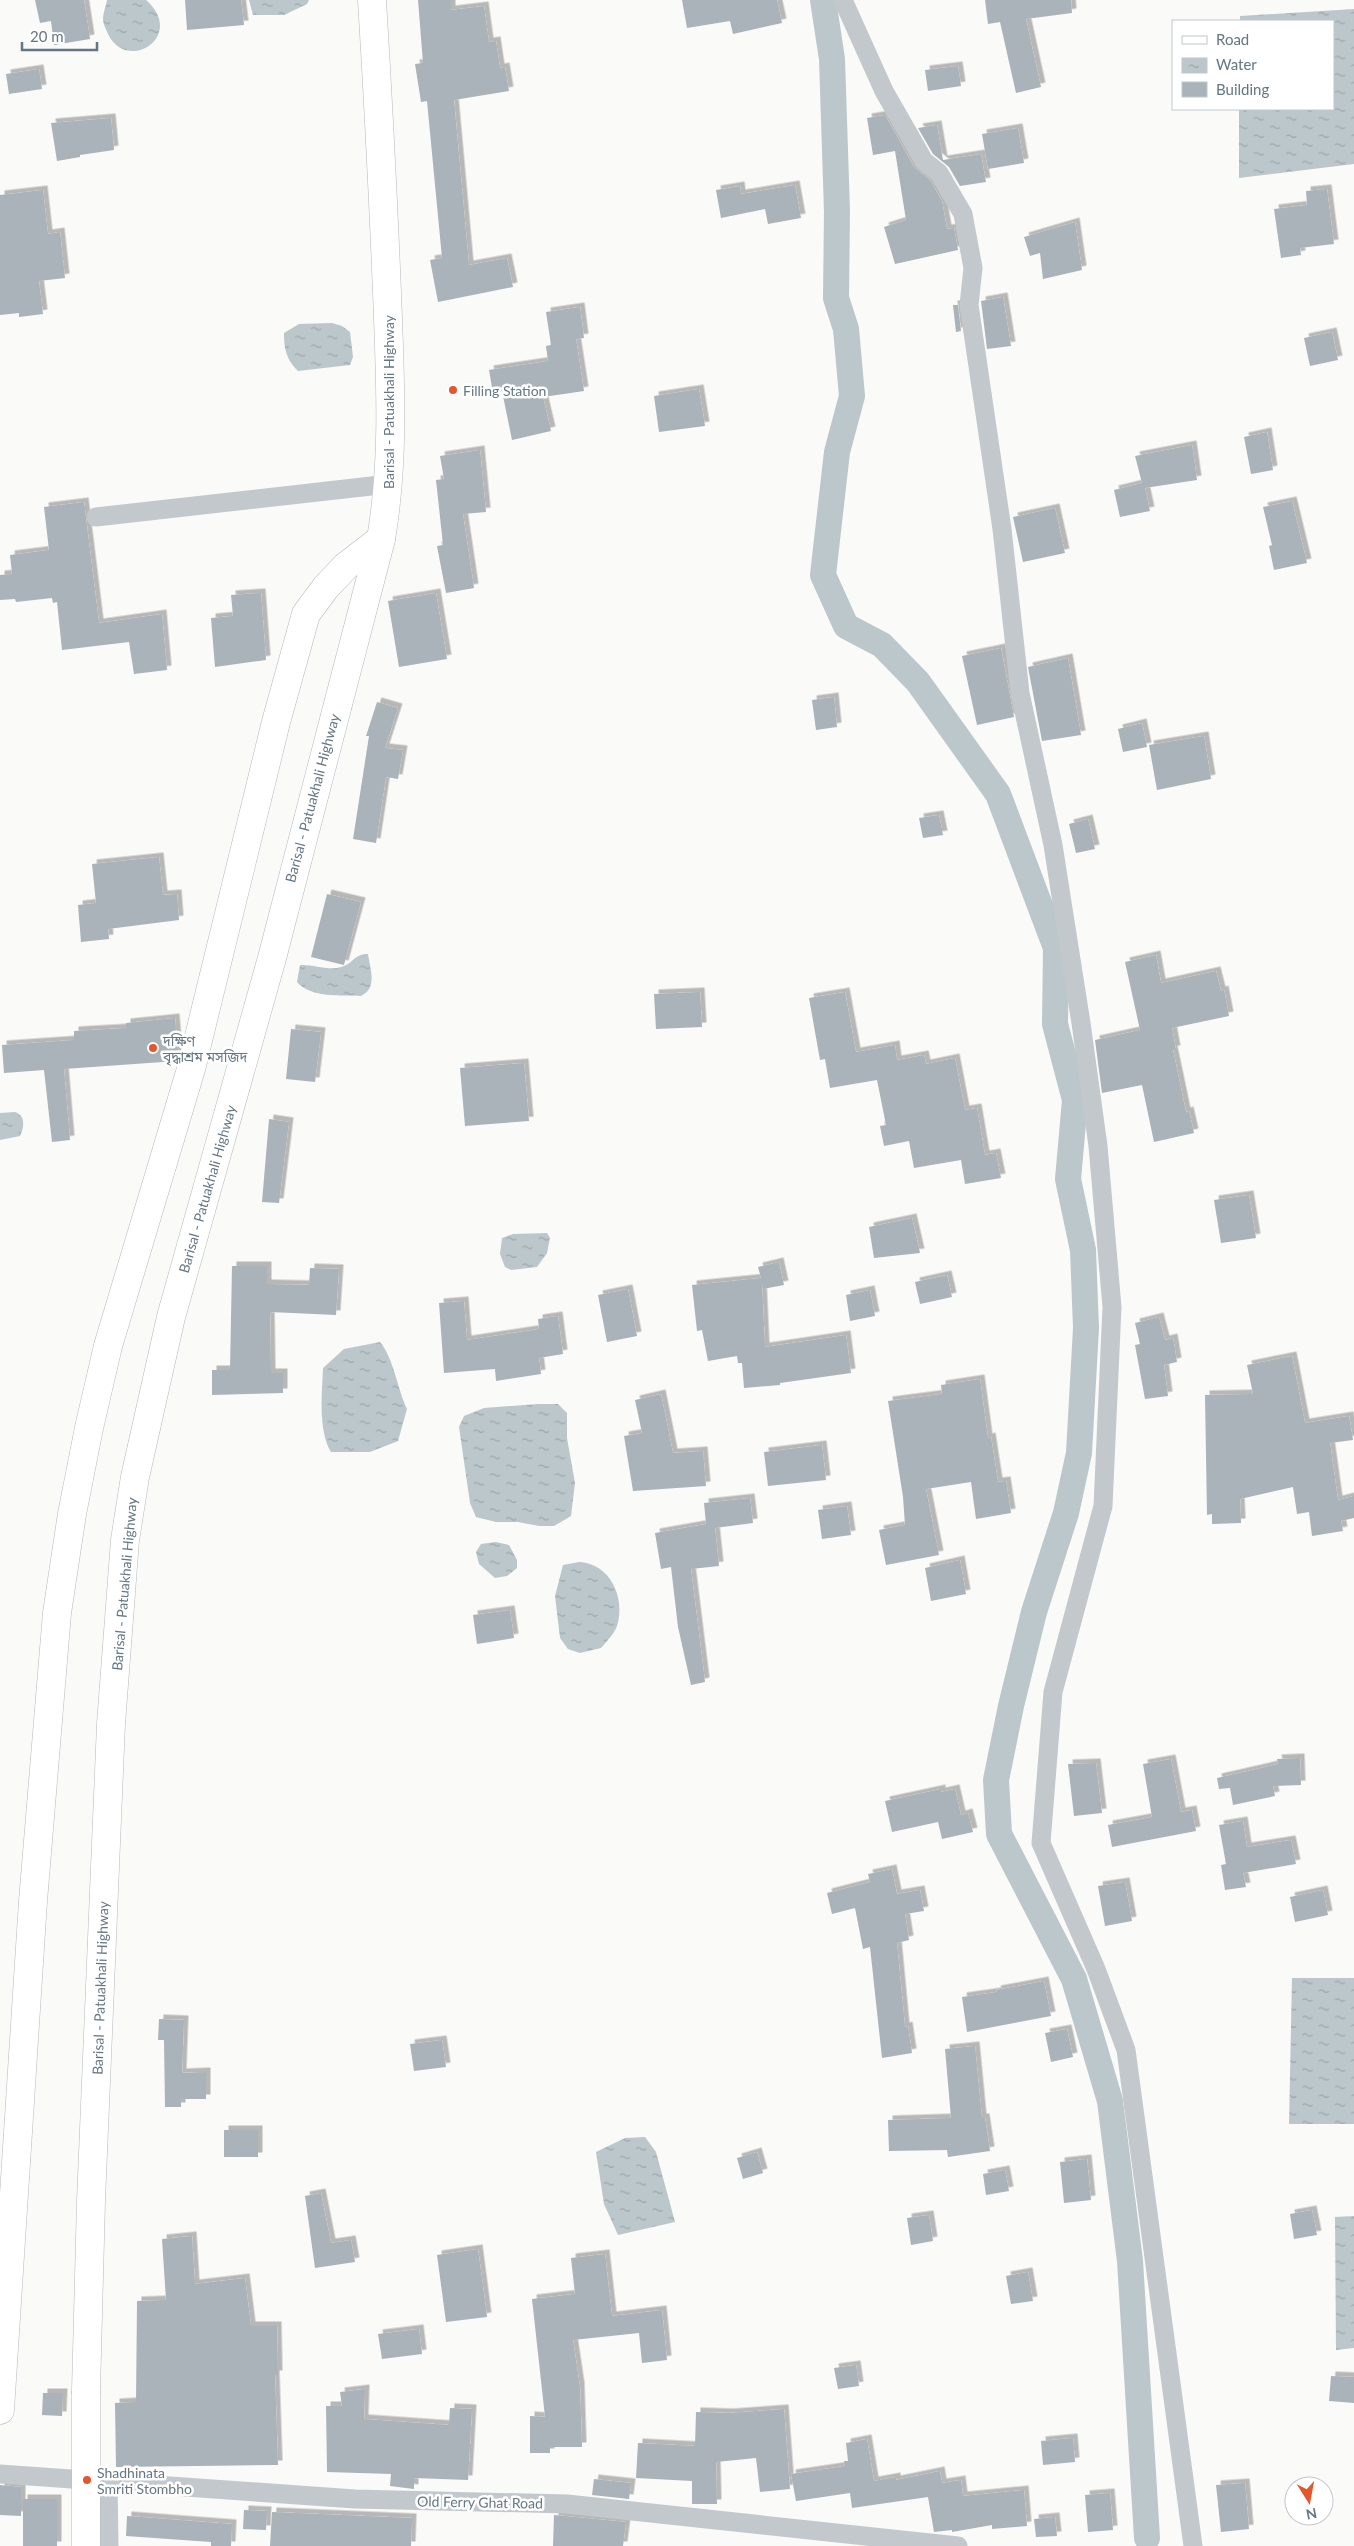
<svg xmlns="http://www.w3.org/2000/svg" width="1354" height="2546" font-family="Lato,'Noto Sans Bengali',sans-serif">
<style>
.water{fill:url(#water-ripples)}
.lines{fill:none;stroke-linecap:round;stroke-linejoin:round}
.canal{stroke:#bbc7cb;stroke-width:26}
.building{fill:#aab3b9;filter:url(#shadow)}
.secondary-casing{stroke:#b3babf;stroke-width:29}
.highway-casing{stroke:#b4b9bd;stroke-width:29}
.street{stroke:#c3c8cc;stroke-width:19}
.secondary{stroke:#fff;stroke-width:28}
.highway{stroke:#fff;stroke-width:28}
.highway-bridge-casing{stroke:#b4b9bd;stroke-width:29;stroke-linecap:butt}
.highway-bridge{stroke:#fff;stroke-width:28}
.poi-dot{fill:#e4572e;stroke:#fff;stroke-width:2}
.labels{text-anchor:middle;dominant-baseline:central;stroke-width:5;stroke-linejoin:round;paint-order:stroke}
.poi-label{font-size:14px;fill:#657683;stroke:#fff;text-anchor:start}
.street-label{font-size:14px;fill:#657683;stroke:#fff}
</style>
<defs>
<pattern id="water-ripples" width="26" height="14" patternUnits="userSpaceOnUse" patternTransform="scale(1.25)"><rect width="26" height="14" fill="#bbc7cb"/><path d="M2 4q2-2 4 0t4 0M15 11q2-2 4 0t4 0" fill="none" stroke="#9ca6aa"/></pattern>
<filter id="shadow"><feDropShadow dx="4.5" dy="-4.5" stdDeviation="0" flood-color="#0004"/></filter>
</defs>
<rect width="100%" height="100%" fill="#fafaf8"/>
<!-- water -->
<g class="water">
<path d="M 107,0 L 146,0 C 187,36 127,74 108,34 C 106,29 103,24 103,19 C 103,13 106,6 107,0 Z"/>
<path d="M 249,0 L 309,0 L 307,4 L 284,15 L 253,15 Z"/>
<path d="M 1354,9 L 1354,164 L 1239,178 L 1239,109 L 1333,109 L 1333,21 L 1240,21 L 1240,16 Z"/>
<path d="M 332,323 L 342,326 L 350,332 L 353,357 L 350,365 L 298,371 C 286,360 284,348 284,333 L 299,324 Z"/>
<path d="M 368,954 C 370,969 378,988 361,996 C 341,995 311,998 297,982 L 300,965 C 314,964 330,972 344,966 C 354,962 355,954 368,954 Z"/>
<path d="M 15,1112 C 26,1116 24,1127 20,1136 L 0,1140 L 0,1113 Z"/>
<path d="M 547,1233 L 550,1238 L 547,1253 L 537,1267 L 511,1270 L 505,1267 L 500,1254 L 502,1238 L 513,1234 Z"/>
<path d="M 380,1342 C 394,1359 397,1388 407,1409 L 398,1441 L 370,1452 L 331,1452 C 318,1430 322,1394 323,1368 L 344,1349 Z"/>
<path d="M 538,1404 L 558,1404 L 567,1413 L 567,1438 L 575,1483 L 571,1516 L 554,1526 L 539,1526 L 518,1522 L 496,1522 L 476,1517 L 470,1503 L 459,1427 L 464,1416 L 484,1408 Z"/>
<path d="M 496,1542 L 509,1545 L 517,1560 L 517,1568 L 507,1576 L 495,1578 L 479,1564 L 476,1552 L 481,1544 Z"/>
<path d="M 579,1562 C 610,1563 626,1598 617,1626 C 614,1634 606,1642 601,1648 L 580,1653 L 568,1649 L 560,1638 L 555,1596 L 563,1565 Z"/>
<path d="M 1292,1978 L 1354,1978 L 1354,2124 L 1289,2124 Z"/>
<path d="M 645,2137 L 656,2152 L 675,2222 L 618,2235 L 604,2204 L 596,2152 L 625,2138 Z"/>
<path d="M 1354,2216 L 1354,2348 L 1336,2350 L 1335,2217 Z"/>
</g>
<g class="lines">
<!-- canal -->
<path class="canal" d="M 823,0 L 832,59 L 837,211 L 836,298 L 846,329 L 852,396 L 837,452 L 823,575 L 846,626 L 882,645 L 918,682 L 998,794 L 1056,948 L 1055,1024 L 1075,1100 L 1068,1179 L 1083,1250 L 1086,1328 L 1079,1453 L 1066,1513 L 1034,1612 L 1011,1706 L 996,1780 L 999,1834 L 1074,1979 L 1110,2101 L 1130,2261 L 1147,2538"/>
</g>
<!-- building -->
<g class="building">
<path d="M 35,0 L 84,0 L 90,39 L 54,45 L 51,21 L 40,23 Z"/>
<path d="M 185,0 L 241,0 L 244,25 L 187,30 Z"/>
<path d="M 418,0 L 451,0 L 451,10 L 484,6 L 489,42 L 496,41 L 500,68 L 505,67 L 509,91 L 454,100 L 469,265 L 507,258 L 513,287 L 438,302 L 430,260 L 442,258 L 427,101 L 421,102 L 415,64 L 423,63 Z"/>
<path d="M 682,0 L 777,0 L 782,23 L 733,34 L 730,21 L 687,28 Z"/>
<path d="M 985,0 L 1071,0 L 1072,13 L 1026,19 L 1041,87 L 1016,93 L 1000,22 L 988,24 Z"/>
<path d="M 958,66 L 961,86 L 928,91 L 925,70 Z"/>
<path d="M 39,69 L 42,89 L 9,94 L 6,74 Z"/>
<path d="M 885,115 L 914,167 L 930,180 L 942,201 L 947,229 L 954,228 L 958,250 L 895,264 L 884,227 L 906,220 L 895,151 L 873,155 L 867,118 Z"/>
<path d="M 111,118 L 114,150 L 80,155 L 80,157 L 57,161 L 51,123 Z"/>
<path d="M 937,125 L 943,160 L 981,154 L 986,182 L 960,186 L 949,167 L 933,154 L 918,128 Z"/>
<path d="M 1018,128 L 1024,163 L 988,169 L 982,134 Z"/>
<path d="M 795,185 L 801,218 L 768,224 L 765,209 L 721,218 L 716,190 L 740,186 L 741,194 Z"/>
<path d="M 1327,189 L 1334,244 L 1300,248 L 1301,255 L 1281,258 L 1274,209 L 1307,205 L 1306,191 Z"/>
<path d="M 43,190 L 48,234 L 60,232 L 65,278 L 39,281 L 43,314 L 19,317 L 19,313 L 0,315 L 0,195 Z"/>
<path d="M 1075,222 L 1082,270 L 1043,279 L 1040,253 L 1030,256 L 1024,237 Z"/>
<path d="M 1003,297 L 1011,346 L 987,349 L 981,301 Z"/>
<path d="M 953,305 L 958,305 L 961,331 L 956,332 Z"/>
<path d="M 580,307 L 584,338 L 576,339 L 584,391 L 543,397 L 551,431 L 512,440 L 502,391 L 493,393 L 489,370 L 548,361 L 546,346 L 551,345 L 546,312 Z"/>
<path d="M 1332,332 L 1338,360 L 1310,366 L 1304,338 Z"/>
<path d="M 699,389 L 705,426 L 659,432 L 654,396 Z"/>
<path d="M 1267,432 L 1273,470 L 1251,474 L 1244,437 Z"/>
<path d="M 1192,445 L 1197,480 L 1145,488 L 1150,511 L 1120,517 L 1114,490 L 1142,483 L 1135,456 Z"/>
<path d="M 480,450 L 486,512 L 463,514 L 474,588 L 446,593 L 437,546 L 443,545 L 436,480 L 444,479 L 440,456 Z"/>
<path d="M 1292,501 L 1307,563 L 1274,570 L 1269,546 L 1272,545 L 1263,507 Z"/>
<path d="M 84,502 L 99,623 L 162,614 L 167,670 L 134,674 L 129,642 L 62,650 L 57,602 L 53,603 L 52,598 L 16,602 L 15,599 L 0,600 L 0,575 L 12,574 L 10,555 L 49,550 L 44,507 Z"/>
<path d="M 1055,508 L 1065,553 L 1023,562 L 1013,517 Z"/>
<path d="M 261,593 L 266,660 L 215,667 L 211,618 L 233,616 L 231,595 Z"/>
<path d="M 436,593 L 447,659 L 399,667 L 388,601 Z"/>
<path d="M 1001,648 L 1014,717 L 977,725 L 962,656 Z"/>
<path d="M 1068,658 L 1081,735 L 1042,741 L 1028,667 Z"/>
<path d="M 834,697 L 837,727 L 816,730 L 812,700 Z"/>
<path d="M 377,702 L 398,708 L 385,748 L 403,750 L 398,779 L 386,777 L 376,843 L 353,839 L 369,736 L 366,736 Z"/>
<path d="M 1142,723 L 1147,747 L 1123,752 L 1118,729 Z"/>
<path d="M 1204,736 L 1211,779 L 1157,790 L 1149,745 Z"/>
<path d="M 939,815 L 943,835 L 923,838 L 919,818 Z"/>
<path d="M 1088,819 L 1095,849 L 1076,853 L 1069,824 Z"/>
<path d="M 159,857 L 163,895 L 177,894 L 179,920 L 108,929 L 109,939 L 81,942 L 78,905 L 96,903 L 92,864 Z"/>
<path d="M 327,894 L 361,902 L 344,965 L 311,957 Z"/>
<path d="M 1156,955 L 1161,983 L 1216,971 L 1221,991 L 1224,990 L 1229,1016 L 1172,1028 L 1176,1050 L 1173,1050 L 1186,1112 L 1189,1111 L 1194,1133 L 1154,1142 L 1142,1085 L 1102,1093 L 1095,1040 L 1140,1030 L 1125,962 Z"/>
<path d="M 700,992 L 702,1027 L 656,1029 L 654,994 Z"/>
<path d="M 845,992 L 856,1052 L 895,1045 L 897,1060 L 924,1055 L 926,1064 L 955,1058 L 965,1110 L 977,1108 L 985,1155 L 996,1153 L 1001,1178 L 965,1184 L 961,1160 L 914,1168 L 909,1141 L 884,1146 L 880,1126 L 886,1125 L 877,1080 L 830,1088 L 825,1059 L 820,1060 L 809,998 Z"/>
<path d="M 175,1018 L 178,1054 L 177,1061 L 64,1069 L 70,1140 L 52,1142 L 44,1070 L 4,1073 L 2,1045 L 74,1040 L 74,1031 L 126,1028 L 126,1023 Z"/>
<path d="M 291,1029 L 321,1032 L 315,1082 L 286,1079 Z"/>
<path d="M 524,1063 L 529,1121 L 465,1126 L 460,1068 Z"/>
<path d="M 269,1119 L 289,1122 L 279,1203 L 262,1202 Z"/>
<path d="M 1249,1195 L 1256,1238 L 1221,1243 L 1214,1200 Z"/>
<path d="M 912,1218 L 920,1253 L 874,1258 L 869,1227 Z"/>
<path d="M 779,1262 L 784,1285 L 763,1289 L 762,1283 L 765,1347 L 846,1335 L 851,1373 L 780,1383 L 780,1385 L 744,1388 L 742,1363 L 738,1363 L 737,1356 L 708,1361 L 702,1330 L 697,1331 L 692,1285 L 761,1278 L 758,1267 Z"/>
<path d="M 232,1266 L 267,1266 L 267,1284 L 309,1285 L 310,1268 L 339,1269 L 336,1315 L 270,1312 L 271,1373 L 283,1373 L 283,1393 L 212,1395 L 212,1370 L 230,1370 Z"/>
<path d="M 947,1275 L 952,1297 L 920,1304 L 915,1282 Z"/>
<path d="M 628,1289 L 637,1336 L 607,1342 L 598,1295 Z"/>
<path d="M 870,1290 L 875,1316 L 850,1321 L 846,1295 Z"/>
<path d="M 464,1301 L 467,1340 L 539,1329 L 538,1319 L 558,1316 L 563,1354 L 539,1358 L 541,1374 L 496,1381 L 495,1369 L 444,1373 L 439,1303 Z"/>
<path d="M 1159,1317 L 1165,1340 L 1173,1338 L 1177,1362 L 1164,1365 L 1168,1396 L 1145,1399 L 1135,1345 L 1140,1344 L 1135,1323 Z"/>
<path d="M 1292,1356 L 1305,1423 L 1349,1416 L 1353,1440 L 1330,1443 L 1338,1500 L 1354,1496 L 1354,1518 L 1341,1521 L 1343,1531 L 1312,1536 L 1309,1512 L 1297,1514 L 1293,1487 L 1240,1499 L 1241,1523 L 1212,1524 L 1212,1514 L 1207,1515 L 1205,1395 L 1253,1394 L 1247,1365 Z"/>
<path d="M 980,1379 L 988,1438 L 991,1437 L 998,1482 L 1006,1481 L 1011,1513 L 976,1519 L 971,1482 L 926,1489 L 939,1555 L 886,1565 L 879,1530 L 905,1525 L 903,1497 L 888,1401 L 942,1394 L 941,1385 Z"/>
<path d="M 661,1394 L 673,1453 L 703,1451 L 706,1486 L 633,1491 L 624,1436 L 642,1433 L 635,1400 Z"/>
<path d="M 822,1445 L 826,1480 L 768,1486 L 764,1452 Z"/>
<path d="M 750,1498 L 753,1523 L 715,1528 L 719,1566 L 691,1569 L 705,1682 L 691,1685 L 678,1627 L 671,1567 L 661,1569 L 655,1533 L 706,1524 L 704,1503 Z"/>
<path d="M 847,1506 L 851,1535 L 822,1539 L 818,1510 Z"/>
<path d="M 960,1560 L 966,1594 L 931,1601 L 925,1568 Z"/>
<path d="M 510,1610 L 514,1638 L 477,1644 L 473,1615 Z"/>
<path d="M 1300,1758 L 1301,1785 L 1273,1786 L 1275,1796 L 1233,1805 L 1230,1788 L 1219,1789 L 1217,1778 L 1278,1764 L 1277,1759 Z"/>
<path d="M 1171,1759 L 1181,1812 L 1192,1810 L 1196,1831 L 1112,1847 L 1108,1825 L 1152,1817 L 1143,1764 Z"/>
<path d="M 1096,1763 L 1102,1813 L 1074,1816 L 1068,1764 Z"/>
<path d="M 941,1789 L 941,1792 L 955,1789 L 961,1815 L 968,1813 L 973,1832 L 942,1839 L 938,1822 L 892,1832 L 885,1801 Z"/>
<path d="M 1243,1821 L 1247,1847 L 1291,1840 L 1296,1864 L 1243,1873 L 1246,1887 L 1225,1890 L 1221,1865 L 1226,1864 L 1219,1825 Z"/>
<path d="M 892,1869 L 897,1894 L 920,1890 L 924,1911 L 905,1914 L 909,1940 L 897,1943 L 905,2027 L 908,2026 L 912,2053 L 882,2058 L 870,1947 L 863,1949 L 855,1908 L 832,1914 L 827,1893 L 870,1882 L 868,1874 Z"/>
<path d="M 1125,1882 L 1132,1921 L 1105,1926 L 1098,1886 Z"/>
<path d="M 1323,1890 L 1328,1915 L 1295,1922 L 1290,1897 Z"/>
<path d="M 1044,1981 L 1051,2016 L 967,2032 L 962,1997 L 997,1992 L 996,1990 Z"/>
<path d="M 159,2019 L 184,2020 L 182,2073 L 206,2072 L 206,2099 L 181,2099 L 181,2107 L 165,2107 L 164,2040 L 158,2040 Z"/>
<path d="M 1067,2029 L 1073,2057 L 1051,2062 L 1045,2033 Z"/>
<path d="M 442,2040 L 446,2067 L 414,2071 L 410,2044 Z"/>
<path d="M 975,2046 L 982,2118 L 985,2118 L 990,2151 L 948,2157 L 947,2150 L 889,2151 L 888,2120 L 951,2118 L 945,2049 Z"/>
<rect x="224" y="2130" width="34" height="27"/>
<path d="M 757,2152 L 763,2173 L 743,2179 L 737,2158 Z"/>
<path d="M 1087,2159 L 1091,2200 L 1064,2203 L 1060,2162 Z"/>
<path d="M 1005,2170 L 1009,2191 L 986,2195 L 983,2174 Z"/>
<path d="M 321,2193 L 331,2243 L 351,2240 L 355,2262 L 315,2268 L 305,2196 Z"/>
<path d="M 1312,2210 L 1317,2235 L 1294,2239 L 1290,2214 Z"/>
<path d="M 929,2215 L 933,2241 L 911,2245 L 907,2218 Z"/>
<path d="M 192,2236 L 195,2284 L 245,2278 L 251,2326 L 277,2326 L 278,2375 L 275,2375 L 278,2465 L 116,2467 L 115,2403 L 136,2402 L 137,2301 L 166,2300 L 162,2239 Z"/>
<path d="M 478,2249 L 487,2317 L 446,2322 L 437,2255 Z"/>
<path d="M 605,2254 L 612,2316 L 662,2310 L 667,2360 L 642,2363 L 639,2333 L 573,2340 L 580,2387 L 582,2447 L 550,2447 L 550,2453 L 530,2453 L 530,2416 L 545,2417 L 532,2299 L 575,2294 L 571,2258 Z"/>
<path d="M 1028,2272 L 1033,2301 L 1011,2304 L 1006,2276 Z"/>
<path d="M 419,2329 L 422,2354 L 382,2359 L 378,2334 Z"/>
<path d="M 856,2365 L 859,2386 L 838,2389 L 834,2368 Z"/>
<path d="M 1331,2376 L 1354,2377 L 1354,2403 L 1329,2401 Z"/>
<path d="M 365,2389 L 364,2419 L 449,2425 L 450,2408 L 472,2409 L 468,2480 L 414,2478 L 414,2489 L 390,2486 L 391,2474 L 327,2472 L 326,2406 L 342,2406 L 340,2392 Z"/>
<path d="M 43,2393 L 63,2393 L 62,2416 L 42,2415 Z"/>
<path d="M 784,2409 L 790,2489 L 760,2492 L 756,2458 L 716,2462 L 717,2504 L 692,2504 L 692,2481 L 636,2478 L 638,2443 L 695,2446 L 696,2412 L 729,2413 Z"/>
<path d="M 1073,2438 L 1075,2462 L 1043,2465 L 1041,2441 Z"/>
<path d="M 867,2439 L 874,2481 L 896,2477 L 896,2480 L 940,2471 L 942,2483 L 961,2480 L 963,2496 L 1024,2490 L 1027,2526 L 992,2529 L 992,2525 L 952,2532 L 952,2530 L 934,2532 L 928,2497 L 852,2508 L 850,2493 L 796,2501 L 791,2474 L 845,2466 L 844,2461 L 848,2461 L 846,2443 Z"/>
<path d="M 594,2479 L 631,2483 L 629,2499 L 592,2495 Z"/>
<path d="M 1245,2483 L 1249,2529 L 1221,2532 L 1216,2485 Z"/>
<path d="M 0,2485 L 21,2487 L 21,2516 L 0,2515 Z"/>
<path d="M 1110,2493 L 1113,2530 L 1088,2532 L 1085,2495 Z"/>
<rect x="23" y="2499" width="34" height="47"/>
<path d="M 244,2510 L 267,2511 L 266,2530 L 243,2529 Z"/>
<path d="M 272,2512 L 412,2518 L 411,2546 L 270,2546 Z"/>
<path d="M 554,2515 L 626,2522 L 623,2546 L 553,2546 Z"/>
<path d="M 127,2516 L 232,2524 L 231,2546 L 211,2546 L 211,2542 L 126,2536 Z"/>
<path d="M 1055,2517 L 1057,2536 L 1036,2537 L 1034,2519 Z"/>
</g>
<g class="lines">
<!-- secondary casing -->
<g class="secondary-casing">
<path id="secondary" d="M 0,2410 L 33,1901 L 57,1613 L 72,1514 L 89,1428 L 108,1346 L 191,1069 L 276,722 L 306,614 L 326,587 L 346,566 L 381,539"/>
</g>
<!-- highway casing -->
<g class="highway-casing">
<path id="highway" d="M 86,2391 L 91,2201 L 111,1724 L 125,1540 L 135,1477 L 171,1317 L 272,958 L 381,539 C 395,457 390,375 387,292 C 383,195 378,97 372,0"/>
</g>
<!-- street -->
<g class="street">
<path d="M 843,0 L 884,91 L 924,161 L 939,173 L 963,214 L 973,268 L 969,305 L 1002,529 L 1020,693 L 1053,845 L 1081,1023 L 1098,1146 L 1112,1307 L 1103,1506 L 1053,1692 L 1041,1843 L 1096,1969 L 1126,2050 L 1193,2546"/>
<path d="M 96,517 L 389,484"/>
<path d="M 0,2474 L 355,2499 L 567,2504 L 958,2546"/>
<path d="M 108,2481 L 109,2546"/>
</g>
<!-- secondary -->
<use href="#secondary" class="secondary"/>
<!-- highway -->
<use href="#highway" class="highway"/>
<!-- highway-bridge casing -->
<g class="highway-bridge-casing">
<path id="highway-bridge" d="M 86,2546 L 86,2391"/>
</g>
<!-- highway-bridge -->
<use href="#highway-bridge" class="highway-bridge"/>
</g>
<!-- markers -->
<g class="poi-dot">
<circle cx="453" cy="390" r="5"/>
<circle cx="153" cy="1048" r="5"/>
<circle cx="87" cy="2480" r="5"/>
</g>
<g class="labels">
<!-- poi labels -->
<g class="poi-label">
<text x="463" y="390">Filling Station</text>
<text x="163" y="1040">দক্ষিণ<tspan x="163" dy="16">বৃদ্ধাশ্রম মসজিদ</tspan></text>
<text x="97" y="2472">Shadhinata<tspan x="97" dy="16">Smriti Stombho</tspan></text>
</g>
<!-- street labels -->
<g class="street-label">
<text transform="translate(388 402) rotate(-90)">Barisal - Patuakhali Highway</text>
<text transform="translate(312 798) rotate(-75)">Barisal - Patuakhali Highway</text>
<text transform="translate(207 1189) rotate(-74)">Barisal - Patuakhali Highway</text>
<text transform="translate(124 1584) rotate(-85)">Barisal - Patuakhali Highway</text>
<text transform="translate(100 1988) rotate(-88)">Barisal - Patuakhali Highway</text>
<text transform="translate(480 2502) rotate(1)">Old Ferry Ghat Road</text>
</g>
</g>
<!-- legend -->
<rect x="1172" y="20" width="162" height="90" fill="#ffffff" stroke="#c1c8cd"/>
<rect x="1182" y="36" width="25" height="8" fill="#ffffff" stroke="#c1c8cd"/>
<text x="1216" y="45" font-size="15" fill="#657683">Road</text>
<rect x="1182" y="58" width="25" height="15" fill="url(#water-ripples)" stroke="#c1c8cd"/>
<text x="1216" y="70" font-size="15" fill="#657683">Water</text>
<rect x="1182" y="82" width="25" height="15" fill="#aab3b9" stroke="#c1c8cd"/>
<text x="1216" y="95" font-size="15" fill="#657683">Building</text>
<!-- north arrow -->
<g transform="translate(1309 2501) rotate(169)"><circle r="24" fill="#ffffff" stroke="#c1c8cd"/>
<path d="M0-4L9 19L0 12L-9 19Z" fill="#e4572e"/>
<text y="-8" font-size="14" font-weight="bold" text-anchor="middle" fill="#657683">N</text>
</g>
<!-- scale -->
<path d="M22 42v8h75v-8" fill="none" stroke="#657683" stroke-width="2.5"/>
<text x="30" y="42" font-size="15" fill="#657683" stroke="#ffffff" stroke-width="4" paint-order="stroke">20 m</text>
</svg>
